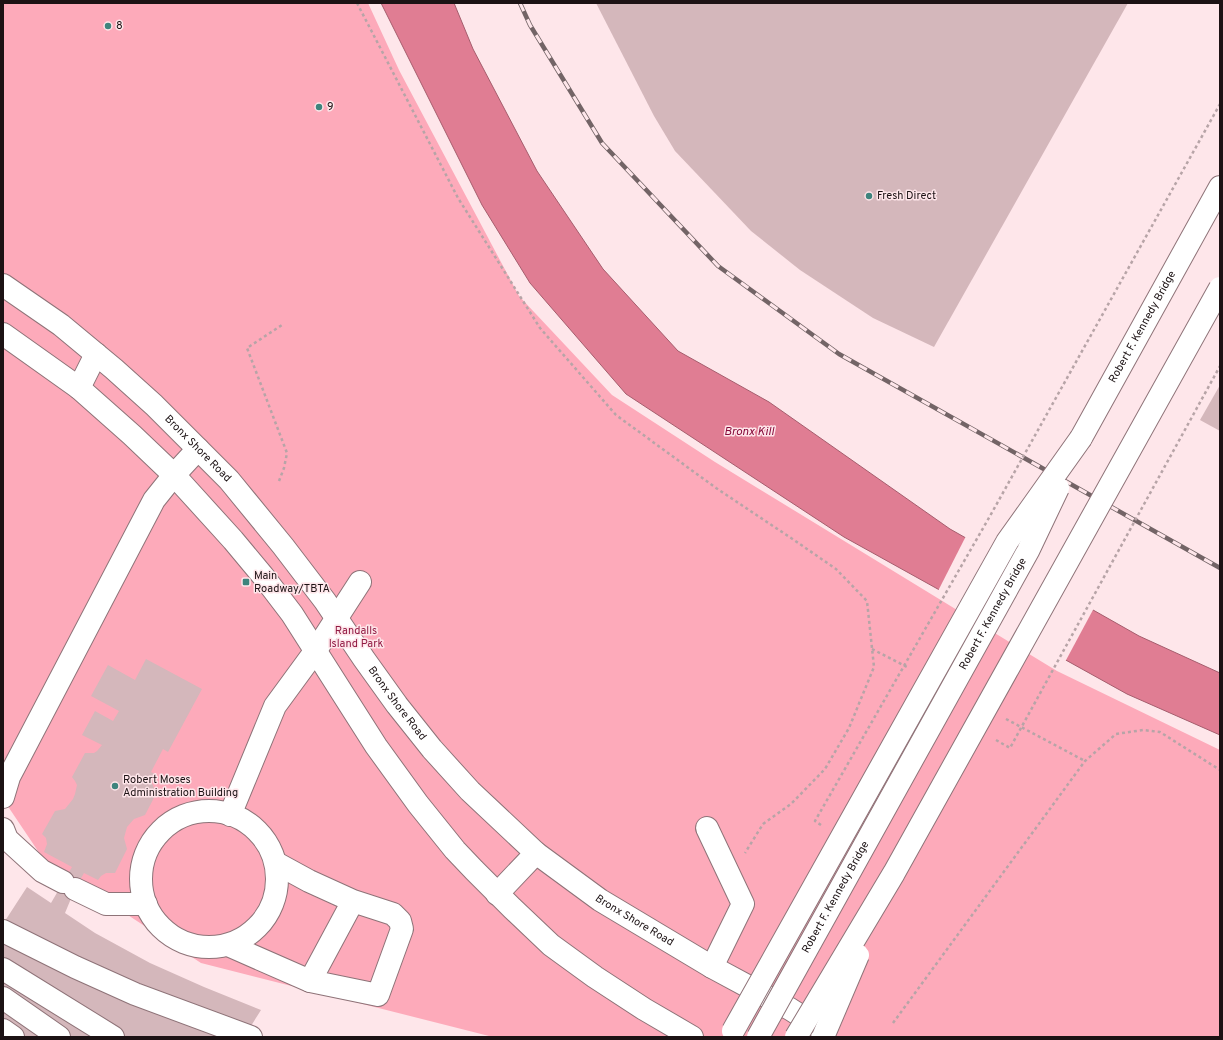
<svg xmlns="http://www.w3.org/2000/svg" width="1223" height="1040" font-family="Overpass,sans-serif">
<style>
.green{fill:#fdaaba}
.water{fill:#e07d93;stroke:#a55d6d}
.pier{fill:#fee6ea}
.building{fill:#d4b7bb}
.lines{fill:none;stroke-linecap:round;stroke-linejoin:round}
.minor-casing{stroke:#8e7378;stroke-width:24}
.highway-casing{stroke:#8e7378;stroke-width:24}
.path{stroke:#b7a4a7;stroke-width:2.5;stroke-dasharray:3 3;stroke-linecap:butt}
.minor{stroke:#fff;stroke-width:22}
.highway{stroke:#fff;stroke-width:22}
.rail-casing{stroke:#736466;stroke-width:4.5}
.rail{stroke:#fee6ea;stroke-width:3;stroke-dasharray:9;stroke-linecap:butt}
.highway-bridge-casing{stroke:#8e7378;stroke-width:24;stroke-linecap:butt}
.path-bridge{stroke:#b7a4a7;stroke-width:2.5;stroke-dasharray:3 3;stroke-linecap:butt}
.highway-bridge{stroke:#fff;stroke-width:22}
.poi-dot{fill:#3e847d;stroke:#fee6ea;stroke-width:1.5}
.labels{text-anchor:middle;dominant-baseline:central;stroke-width:3;stroke-linejoin:round;paint-order:stroke}
.poi-label{font-size:11px;fill:#1c1214;stroke:#fee6ea;text-anchor:start}
.street-label{font-size:11px;fill:#1c1214;stroke:#fee6ea}
.park-label{font-size:11px;fill:#911a43;stroke:#fee6ea}
.water-label{font-size:12px;font-style:italic;fill:#860a3a;stroke:#fee6ea}
</style>
<rect width="100%" height="100%" fill="#fee6ea"/>
<!-- green -->
<path class="green" d="M 3,3 L 368,3 L 399,70 L 519,296 L 612,395 L 715,462 L 1057,671 L 1220,750 L 1220,1037 L 493,1037 L 201,963 L 44,860 L 3,799 Z"/>
<!-- water -->
<path class="water" d="M 381,3 L 454,3 L 473,49 L 537,171 L 603,269 L 678,351 L 769,402 L 950,529 L 1139,636 L 1220,673 L 1220,735 L 1127,694 L 844,537 L 626,394 L 530,283 L 482,205 Z"/>
<!-- pier -->
<path class="pier" d="M 966,536 L 1094,608 L 1065,662 L 938,591 Z"/>
<!-- building -->
<g class="building">
<path d="M 596,3 L 1128,3 L 934,347 L 873,318 L 800,270 L 751,231 L 675,151 L 654,116 Z"/>
<path d="M 1220,385 L 1220,431 L 1200,420 Z"/>
<path d="M 146,659 L 202,689 L 168,752 L 163,749 L 151,772 L 155,774 L 153,777 L 152,783 L 154,788 L 157,792 L 145,815 L 134,819 L 127,827 L 124,838 L 127,849 L 115,873 L 106,873 L 101,876 L 98,880 L 84,873 L 75,889 L 65,913 L 95,933 L 150,963 L 204,987 L 261,1010 L 244,1037 L 3,1037 L 3,924 L 27,887 L 51,903 L 72,867 L 44,852 L 47,844 L 46,838 L 42,834 L 55,811 L 65,809 L 73,799 L 75,794 L 77,785 L 75,781 L 72,777 L 85,753 L 94,753 L 97,751 L 102,745 L 82,735 L 95,711 L 113,721 L 119,711 L 91,696 L 108,665 L 135,680 Z"/>
</g>
<g class="lines">
<!-- minor casing -->
<g class="minor-casing">
<g id="minor">
<path id="s1" d="M 3,285 L 61,325 L 114,369 L 154,405 L 229,480 L 283,546 L 325,601 L 364,659 L 397,705 L 432,749 L 470,791 L 536,853 L 600,900 L 712,967 L 790,1009 L 823,1030"/>
<path d="M 3,334 L 79,388 L 132,435 L 174,475 L 233,540 L 263,576 L 292,614 L 376,746 L 418,804 L 455,850 L 474,870 L 512,908 L 551,945 L 595,977 L 644,1009 L 692,1037"/>
<path d="M 79,388 L 96,354"/>
<path d="M 3,797 L 9,777 L 154,500 L 174,475 L 198,449"/>
<circle cx="209" cy="879" r="68"/>
<path d="M 230,815 L 275,706 L 316,650 L 360,582"/>
<path d="M 707,828 L 743,904 L 712,967"/>
<path d="M 3,829 L 7,839 L 42,871 L 63,882"/>
<path d="M 276,863 L 309,881 L 353,901 L 393,914 L 400,921 L 402,929 L 378,995 L 310,981 L 353,901"/>
<path d="M 75,889 L 106,904 L 146,904"/>
<path d="M 497,894 L 536,853"/>
<path d="M 228,945 L 310,981"/>
</g>
</g>
<!-- highway casing -->
<g class="highway-casing">
<g id="highway">
<path id="s2" d="M 1081,438 L 1220,187"/>
<path d="M 3,931 L 75,967 L 135,994 L 251,1037"/>
<path d="M 3,969 L 113,1037"/>
<path d="M 3,998 L 59,1037"/>
<path d="M 3,1030 L 13,1037"/>
</g>
</g>
<!-- path -->
<g class="path">
<path d="M 357,3 L 458,198 L 540,328 L 616,415 L 716,488 L 794,540 L 836,569 L 867,601 L 874,667 L 849,728 L 825,769 L 791,804 L 763,824 L 745,853"/>
<path d="M 279,481 L 284,468 L 287,453 L 247,348 L 282,325"/>
<path d="M 872,649 L 909,668"/>
<path d="M 1006,719 L 1085,761"/>
<path d="M 893,1023 L 1085,761 L 1116,734 L 1143,730 L 1160,732 L 1220,770"/>
</g>
<!-- minor -->
<use href="#minor" class="minor"/>
<!-- highway -->
<use href="#highway" class="highway"/>
<!-- rail casing -->
<g class="rail-casing">
<path id="rail" d="M 520,3 L 530,25 L 602,143 L 718,266 L 839,354 L 1220,568"/>
</g>
<!-- rail -->
<use href="#rail" class="rail"/>
<!-- highway-bridge casing -->
<g class="highway-bridge-casing">
<g id="highway-bridge">
<path d="M 733,1031 L 1007,542 L 1081,438"/>
<path id="s3" d="M 758,1037 L 1028,551 L 1058,488"/>
<path d="M 796,1037 L 894,873 L 1220,288"/>
<path d="M 823,1037 L 858,955"/>
</g>
</g>
<!-- path-bridge -->
<g class="path-bridge">
<path d="M 996,740 L 1010,748 L 1220,366"/>
<path d="M 821,825 L 815,821 L 990,516 L 1220,104"/>
</g>
<!-- highway-bridge -->
<use href="#highway-bridge" class="highway-bridge"/>
</g>
<!-- markers -->
<g class="poi-dot">
<circle cx="108" cy="26" r="4"/>
<circle cx="319" cy="107" r="4"/>
<circle cx="869" cy="196" r="4"/>
<rect x="242" y="578" width="8" height="8" rx="2"/>
<circle cx="115" cy="786" r="4"/>
</g>
<g class="labels">
<!-- poi labels -->
<g class="poi-label">
<text x="116" y="26">8</text>
<text x="327" y="107">9</text>
<text x="877" y="196">Fresh Direct</text>
<text x="254" y="576">Main<tspan x="254" dy="13">Roadway/TBTA</tspan></text>
<text x="123" y="780">Robert Moses<tspan x="123" dy="13">Administration Building</tspan></text>
</g>
<!-- street labels -->
<g class="street-label">
<text stroke="none"><textPath href="#s2" startOffset="127">Robert F. Kennedy Bridge</textPath></text>
<text stroke="none"><textPath href="#s1" startOffset="255">Bronx Shore Road</textPath></text>
<text stroke="none"><textPath href="#s3" startOffset="484">Robert F. Kennedy Bridge</textPath></text>
<text stroke="none"><textPath href="#s1" startOffset="579">Bronx Shore Road</textPath></text>
<text stroke="none"><textPath href="#s3" startOffset="160">Robert F. Kennedy Bridge</textPath></text>
<text stroke="none"><textPath href="#s1" startOffset="903">Bronx Shore Road</textPath></text>
</g>
<!-- park labels -->
<g class="park-label">
<text x="356" y="631">Randalls<tspan x="356" dy="13">Island Park</tspan></text>
</g>
<!-- water labels -->
<g class="water-label">
<text x="749" y="432">Bronx Kill</text>
</g>
</g>
<!-- border -->
<rect width="1223" height="1040" fill="none" stroke="#1c1214" stroke-width="8"/>
</svg>
